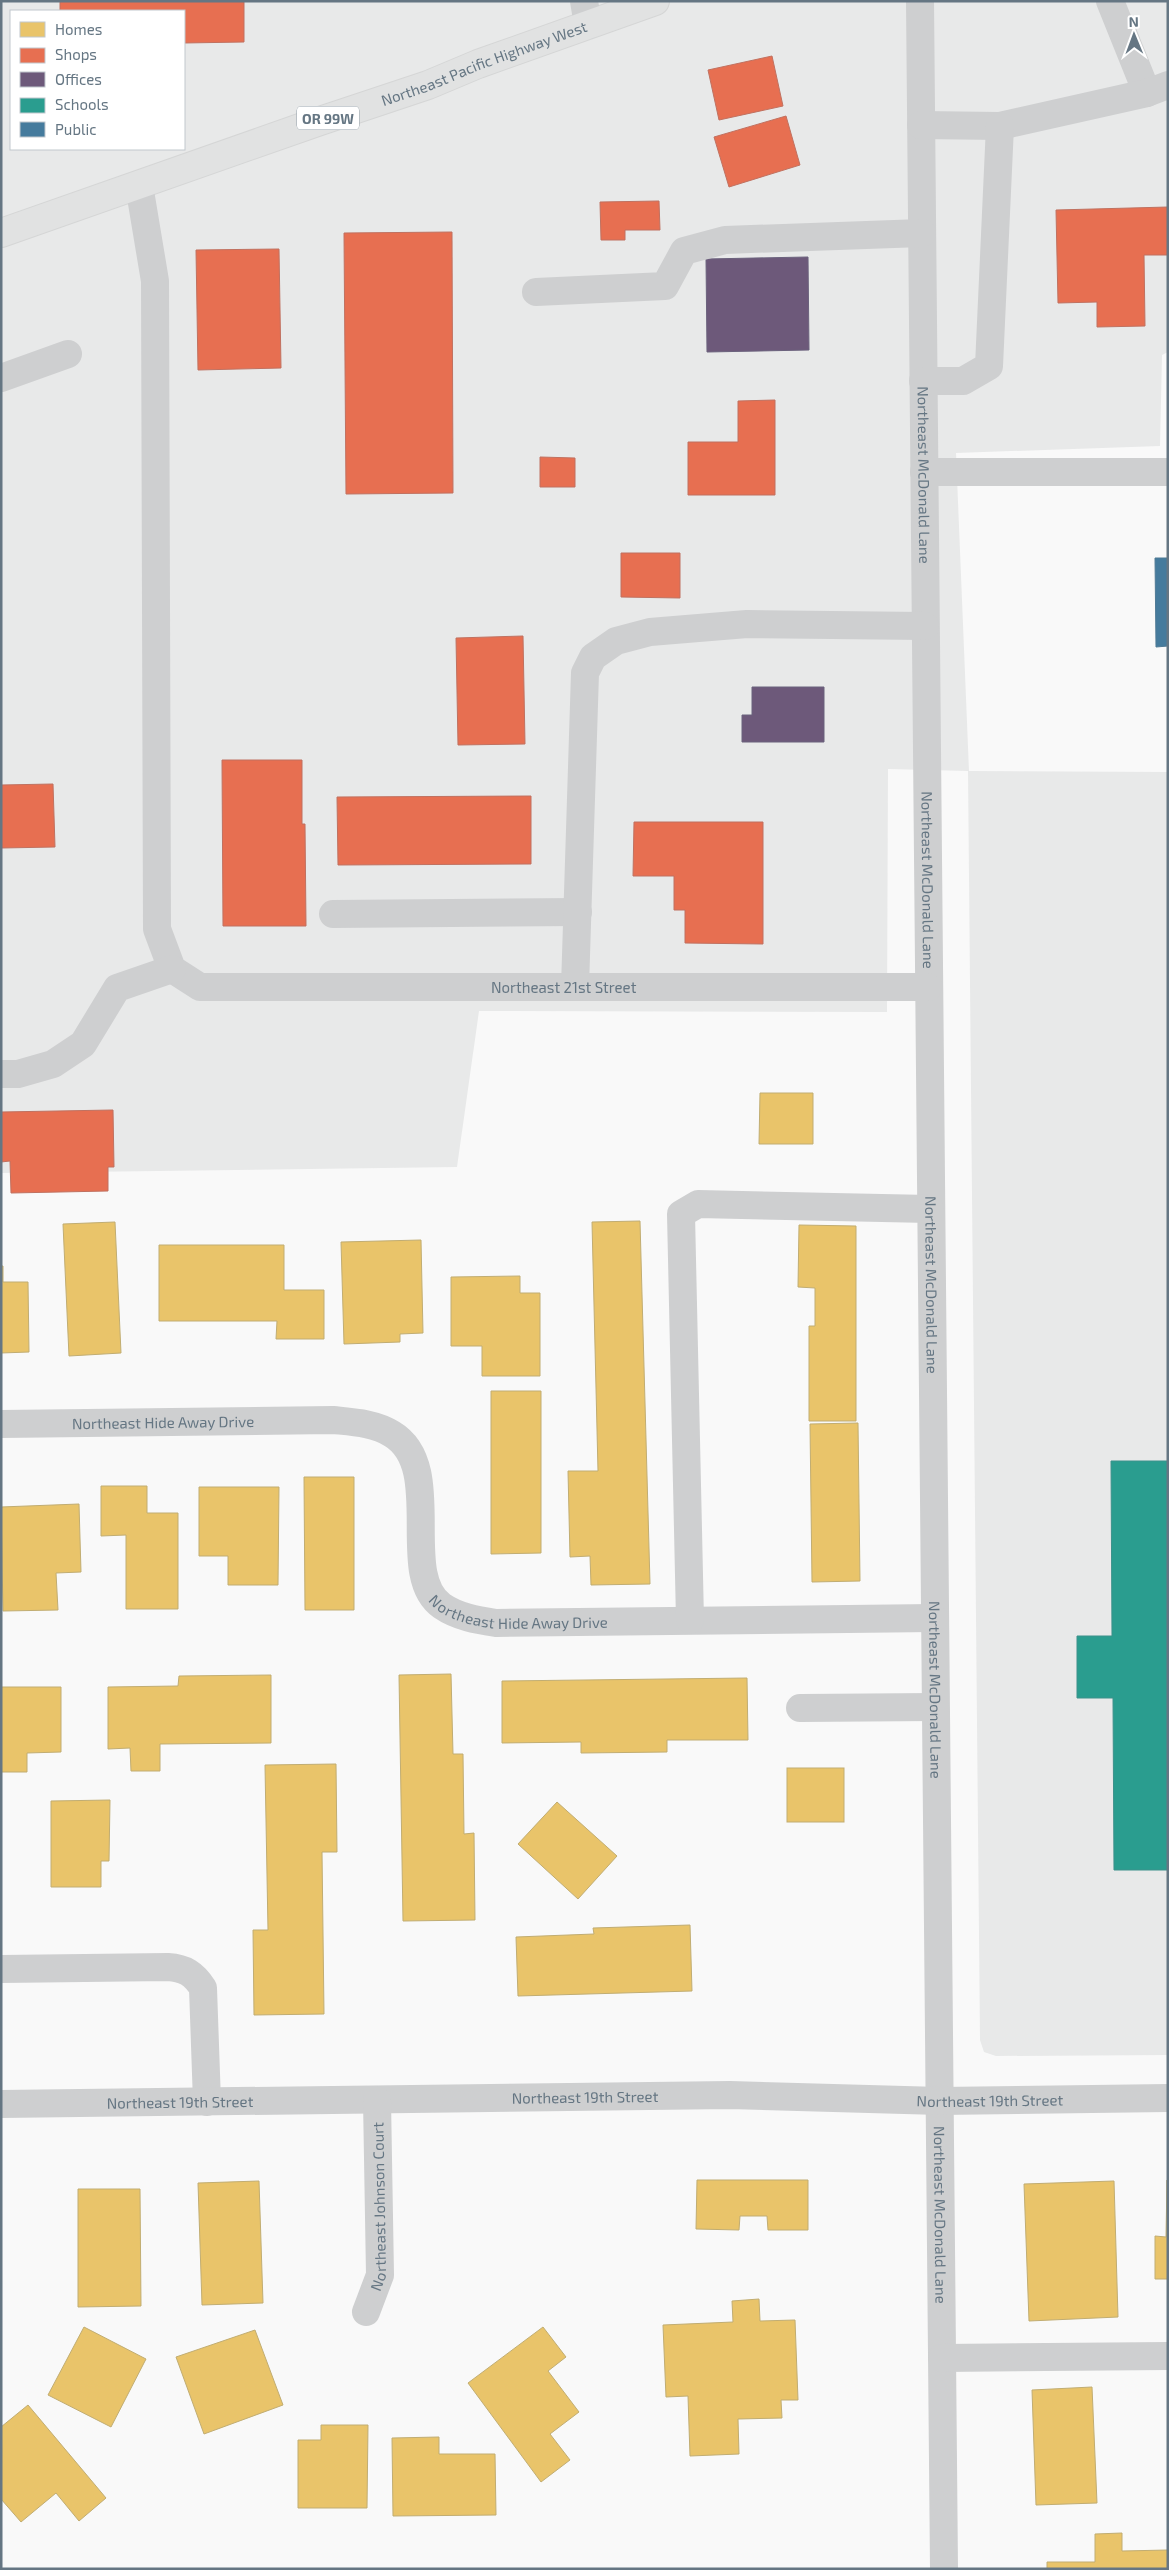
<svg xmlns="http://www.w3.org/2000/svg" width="1169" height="2570" font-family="'Exo 2',sans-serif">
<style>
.built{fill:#e8e9e9;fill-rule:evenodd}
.homes{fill:#e9c46a;stroke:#c1ad72}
.shops{fill:#e76f51;stroke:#c07160}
.offices{fill:#6d597a;stroke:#6b627d}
.schools{fill:#2a9d8f;stroke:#3c918b}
.public{fill:#457b9d;stroke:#4f7a95}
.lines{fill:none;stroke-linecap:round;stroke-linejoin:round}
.highway-casing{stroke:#d5d6d6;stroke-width:30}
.minor{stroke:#cecfd0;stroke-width:28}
.highway{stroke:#e1e2e2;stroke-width:28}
.labels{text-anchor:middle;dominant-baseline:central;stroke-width:5;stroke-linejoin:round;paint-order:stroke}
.shield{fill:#fff;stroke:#939fa8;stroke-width:1}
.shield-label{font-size:14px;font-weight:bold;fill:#657683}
.street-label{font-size:15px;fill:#657683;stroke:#fff}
</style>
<rect width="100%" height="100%" fill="#f9f9f9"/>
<!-- built -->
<path class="built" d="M 1,1 L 1168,1 L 1168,352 L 1162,355 L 1160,446 L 956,453 L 969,771 L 1168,772 L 1168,2055 L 996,2056 L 984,2052 L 980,2040 L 968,771 L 888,769 L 887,1012 L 479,1011 L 457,1167 L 1,1173 ZM 11,11 L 184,11 L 184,149 L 11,149 Z"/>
<!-- homes -->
<g class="homes">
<path d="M 760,1093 L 813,1093 L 813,1144 L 759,1144 Z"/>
<path d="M 640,1221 L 650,1584 L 591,1585 L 590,1556 L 570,1557 L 568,1471 L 598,1471 L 592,1222 Z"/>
<path d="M 115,1222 L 121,1353 L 69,1356 L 63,1224 Z"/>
<path d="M 799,1225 L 856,1226 L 856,1421 L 809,1421 L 809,1326 L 815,1326 L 815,1288 L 798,1287 Z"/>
<path d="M 421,1240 L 423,1333 L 400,1334 L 400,1342 L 344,1344 L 341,1242 Z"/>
<path d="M 159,1245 L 284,1245 L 284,1290 L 324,1290 L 324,1339 L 276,1339 L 277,1321 L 159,1321 Z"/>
<path d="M 1,1266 L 3,1266 L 3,1282 L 28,1282 L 29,1352 L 1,1353 Z"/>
<path d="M 520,1276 L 520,1293 L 540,1293 L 540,1376 L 482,1376 L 482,1346 L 451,1346 L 451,1277 Z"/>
<path d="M 491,1391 L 541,1391 L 541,1553 L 491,1554 Z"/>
<path d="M 858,1423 L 860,1581 L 812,1582 L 810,1424 Z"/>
<path d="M 304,1477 L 354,1477 L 354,1610 L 305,1610 Z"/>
<path d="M 101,1486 L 147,1486 L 147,1513 L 178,1513 L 178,1609 L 126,1609 L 126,1535 L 101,1536 Z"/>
<path d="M 199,1487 L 279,1487 L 278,1585 L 228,1585 L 228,1556 L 199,1556 Z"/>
<path d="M 79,1504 L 81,1572 L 56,1573 L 58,1610 L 3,1611 L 1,1507 Z"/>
<path d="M 451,1674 L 453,1754 L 463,1754 L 464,1834 L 474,1833 L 475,1920 L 403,1921 L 399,1675 Z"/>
<path d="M 271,1675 L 271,1743 L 160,1744 L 160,1771 L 131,1771 L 130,1748 L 108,1749 L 108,1687 L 178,1686 L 179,1676 Z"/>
<path d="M 747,1678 L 748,1740 L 667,1740 L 667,1752 L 581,1753 L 581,1742 L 502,1743 L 502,1681 Z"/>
<path d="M 1,1687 L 61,1687 L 61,1752 L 27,1753 L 27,1772 L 1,1772 Z"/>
<path d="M 336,1764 L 337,1852 L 322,1852 L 324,2014 L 254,2015 L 253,1930 L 268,1930 L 265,1765 Z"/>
<rect x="787" y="1768" width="57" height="54"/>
<path d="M 110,1800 L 109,1861 L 101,1861 L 101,1887 L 51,1887 L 51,1801 Z"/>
<path d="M 557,1802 L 617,1856 L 578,1899 L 518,1844 Z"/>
<path d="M 690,1925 L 692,1991 L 518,1996 L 516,1937 L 594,1934 L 593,1928 Z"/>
<path d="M 697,2180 L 808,2180 L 808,2230 L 768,2230 L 767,2216 L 740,2216 L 739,2230 L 696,2229 Z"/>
<path d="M 1167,2180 L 1168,2279 L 1155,2279 L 1155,2236 L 1166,2237 Z"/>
<path d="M 259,2181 L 263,2303 L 202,2305 L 198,2183 Z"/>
<path d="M 1114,2181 L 1118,2317 L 1029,2321 L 1024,2184 Z"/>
<path d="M 78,2189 L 140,2189 L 141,2306 L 78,2307 Z"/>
<path d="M 759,2299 L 760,2321 L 795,2320 L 798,2400 L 781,2400 L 782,2418 L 738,2419 L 739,2454 L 690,2456 L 688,2396 L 666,2397 L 663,2325 L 733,2322 L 732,2301 Z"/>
<path d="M 84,2327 L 146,2359 L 111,2427 L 48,2395 Z"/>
<path d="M 543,2327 L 566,2357 L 548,2371 L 579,2412 L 550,2434 L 570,2460 L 541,2482 L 468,2383 Z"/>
<path d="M 255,2330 L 283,2405 L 204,2434 L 176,2357 Z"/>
<path d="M 1092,2387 L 1097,2503 L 1036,2505 L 1032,2390 Z"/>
<path d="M 28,2405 L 106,2498 L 79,2521 L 56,2493 L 21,2522 L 1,2499 L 1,2427 Z"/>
<path d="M 321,2425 L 368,2425 L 367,2508 L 298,2508 L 298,2440 L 321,2440 Z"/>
<path d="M 439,2437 L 439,2454 L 495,2454 L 496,2515 L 393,2516 L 392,2438 Z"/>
<path d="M 1122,2533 L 1122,2551 L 1168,2550 L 1168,2569 L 1047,2569 L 1047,2562 L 1095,2562 L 1095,2534 Z"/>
</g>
<!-- shops -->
<g class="shops">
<path d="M 60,1 L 244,1 L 244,42 L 184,43 L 184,11 L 60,11 Z"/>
<path d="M 772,56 L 783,106 L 719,120 L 708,70 Z"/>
<path d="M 786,116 L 800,165 L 729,187 L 714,137 Z"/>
<path d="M 659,201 L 660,230 L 625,230 L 625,240 L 601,240 L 600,202 Z"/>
<path d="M 1168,207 L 1168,255 L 1144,255 L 1145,326 L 1097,327 L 1097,302 L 1058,303 L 1056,210 Z"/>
<path d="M 452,232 L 453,493 L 346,494 L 344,233 Z"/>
<path d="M 279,249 L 281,368 L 198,370 L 196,250 Z"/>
<path d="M 775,400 L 775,495 L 688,495 L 688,442 L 738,442 L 738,401 Z"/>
<path d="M 540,457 L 575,458 L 575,487 L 540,487 Z"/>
<path d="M 621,553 L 680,553 L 680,598 L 621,597 Z"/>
<path d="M 523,636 L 525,744 L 458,745 L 456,638 Z"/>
<path d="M 222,760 L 302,760 L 302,824 L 305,824 L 306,926 L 223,926 Z"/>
<path d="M 53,784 L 55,847 L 1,848 L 1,785 Z"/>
<path d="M 531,796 L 531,864 L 338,865 L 337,797 Z"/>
<path d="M 634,822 L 763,822 L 763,944 L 685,943 L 685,910 L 674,910 L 674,876 L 633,876 Z"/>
<path d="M 113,1110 L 114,1167 L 108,1167 L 108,1191 L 11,1193 L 10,1161 L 1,1162 L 1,1112 Z"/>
</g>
<!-- offices -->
<g class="offices">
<path d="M 808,257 L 809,350 L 707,352 L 706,259 Z"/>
<path d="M 752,687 L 824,687 L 824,742 L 742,742 L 742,715 L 752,715 Z"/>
</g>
<!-- schools -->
<path class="schools" d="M 1111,1461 L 1168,1461 L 1168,1870 L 1114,1870 L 1113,1698 L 1077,1698 L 1077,1636 L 1112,1636 Z"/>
<!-- public -->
<path class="public" d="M 1155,558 L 1168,558 L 1168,646 L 1156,647 Z"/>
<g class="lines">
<!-- highway casing -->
<g class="highway-casing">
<g id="highway">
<path id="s6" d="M 1,233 L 320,121 L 428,85 L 478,64 L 655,1"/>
</g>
</g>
<!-- minor -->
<g class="minor">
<path d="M 584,1 L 588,25"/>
<path id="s1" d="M 920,1 L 944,2569"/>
<path d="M 1110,1 L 1147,93"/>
<path d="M 921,125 L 1000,126 L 1147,93 L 1168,85"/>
<path id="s2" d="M 139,185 L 155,281 L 157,929 L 172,969 L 200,987 L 928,987"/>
<path d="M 536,292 L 665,286 L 684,251 L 725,240 L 922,233"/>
<path d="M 1,378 L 68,354"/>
<path d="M 923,381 L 963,381 L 989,366 L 1000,126"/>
<path d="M 924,472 L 1168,472"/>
<path d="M 333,914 L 578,912"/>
<path d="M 575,987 L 585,673 L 593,657 L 616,641 L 650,632 L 747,624 L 925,626"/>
<path d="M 1,1074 L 18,1074 L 53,1064 L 83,1044 L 117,988 L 172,969"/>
<path id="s3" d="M 1,1424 L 333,1420 C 352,1422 375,1423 392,1434 C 447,1467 397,1575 442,1606 C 458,1617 477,1620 496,1623 L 934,1618"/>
<path d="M 690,1620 L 681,1214 L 698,1204 L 930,1209"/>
<path d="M 800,1708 L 935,1707"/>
<path d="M 1,1969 L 168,1967 C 185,1968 194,1974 203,1988 L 207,2102"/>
<path id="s4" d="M 1,2104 L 730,2095 L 940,2101 L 1168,2098"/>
<path id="s5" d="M 366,2312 L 380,2275 L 377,2100"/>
<path d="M 942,2358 L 1168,2356"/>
</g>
<!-- highway -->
<use href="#highway" class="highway"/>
</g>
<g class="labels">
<!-- shield labels -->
<rect class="shield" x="297" y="106.5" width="62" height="23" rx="4"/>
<g class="shield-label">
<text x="328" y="118">OR 99W</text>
</g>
<!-- street labels -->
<g class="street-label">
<text stroke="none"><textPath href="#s6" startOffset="512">Northeast Pacific Highway West</textPath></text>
<text stroke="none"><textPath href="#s1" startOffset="474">Northeast McDonald Lane</textPath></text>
<text stroke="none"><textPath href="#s1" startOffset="879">Northeast McDonald Lane</textPath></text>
<text stroke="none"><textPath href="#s2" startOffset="1185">Northeast 21st Street</textPath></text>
<text stroke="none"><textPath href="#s1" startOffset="1284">Northeast McDonald Lane</textPath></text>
<text stroke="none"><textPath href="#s3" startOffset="162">Northeast Hide Away Drive</textPath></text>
<text stroke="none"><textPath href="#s3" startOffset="658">Northeast Hide Away Drive</textPath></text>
<text stroke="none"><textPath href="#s1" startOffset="1689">Northeast McDonald Lane</textPath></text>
<text stroke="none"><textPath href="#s4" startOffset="584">Northeast 19th Street</textPath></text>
<text stroke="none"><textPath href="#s4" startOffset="989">Northeast 19th Street</textPath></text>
<text stroke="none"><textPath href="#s4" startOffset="179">Northeast 19th Street</textPath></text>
<text stroke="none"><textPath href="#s5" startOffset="108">Northeast Johnson Court</textPath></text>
<text stroke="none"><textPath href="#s1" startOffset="2214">Northeast McDonald Lane</textPath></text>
</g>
</g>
<!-- border -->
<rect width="1169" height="2570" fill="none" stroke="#657683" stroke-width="5"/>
<!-- legend -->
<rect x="10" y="10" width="175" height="140" fill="#ffffff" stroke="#c1c8cd"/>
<rect x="20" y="22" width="25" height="15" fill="#e9c46a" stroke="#c1c8cd"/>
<text x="55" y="35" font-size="15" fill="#657683">Homes</text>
<rect x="20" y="48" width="25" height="15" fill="#e76f51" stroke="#c1c8cd"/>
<text x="55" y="60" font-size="15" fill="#657683">Shops</text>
<rect x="20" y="72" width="25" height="15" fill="#6d597a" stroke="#c1c8cd"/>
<text x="55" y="85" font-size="15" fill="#657683">Offices</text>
<rect x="20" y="98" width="25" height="15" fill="#2a9d8f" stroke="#c1c8cd"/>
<text x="55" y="110" font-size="15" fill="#657683">Schools</text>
<rect x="20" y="122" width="25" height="15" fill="#457b9d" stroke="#c1c8cd"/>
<text x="55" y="135" font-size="15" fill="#657683">Public</text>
<!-- north arrow -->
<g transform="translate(1134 35) rotate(359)" stroke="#ffffff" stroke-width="4" paint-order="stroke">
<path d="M0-4L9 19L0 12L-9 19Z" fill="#657683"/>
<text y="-8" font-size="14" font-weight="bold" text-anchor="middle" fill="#657683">N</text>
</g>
</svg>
